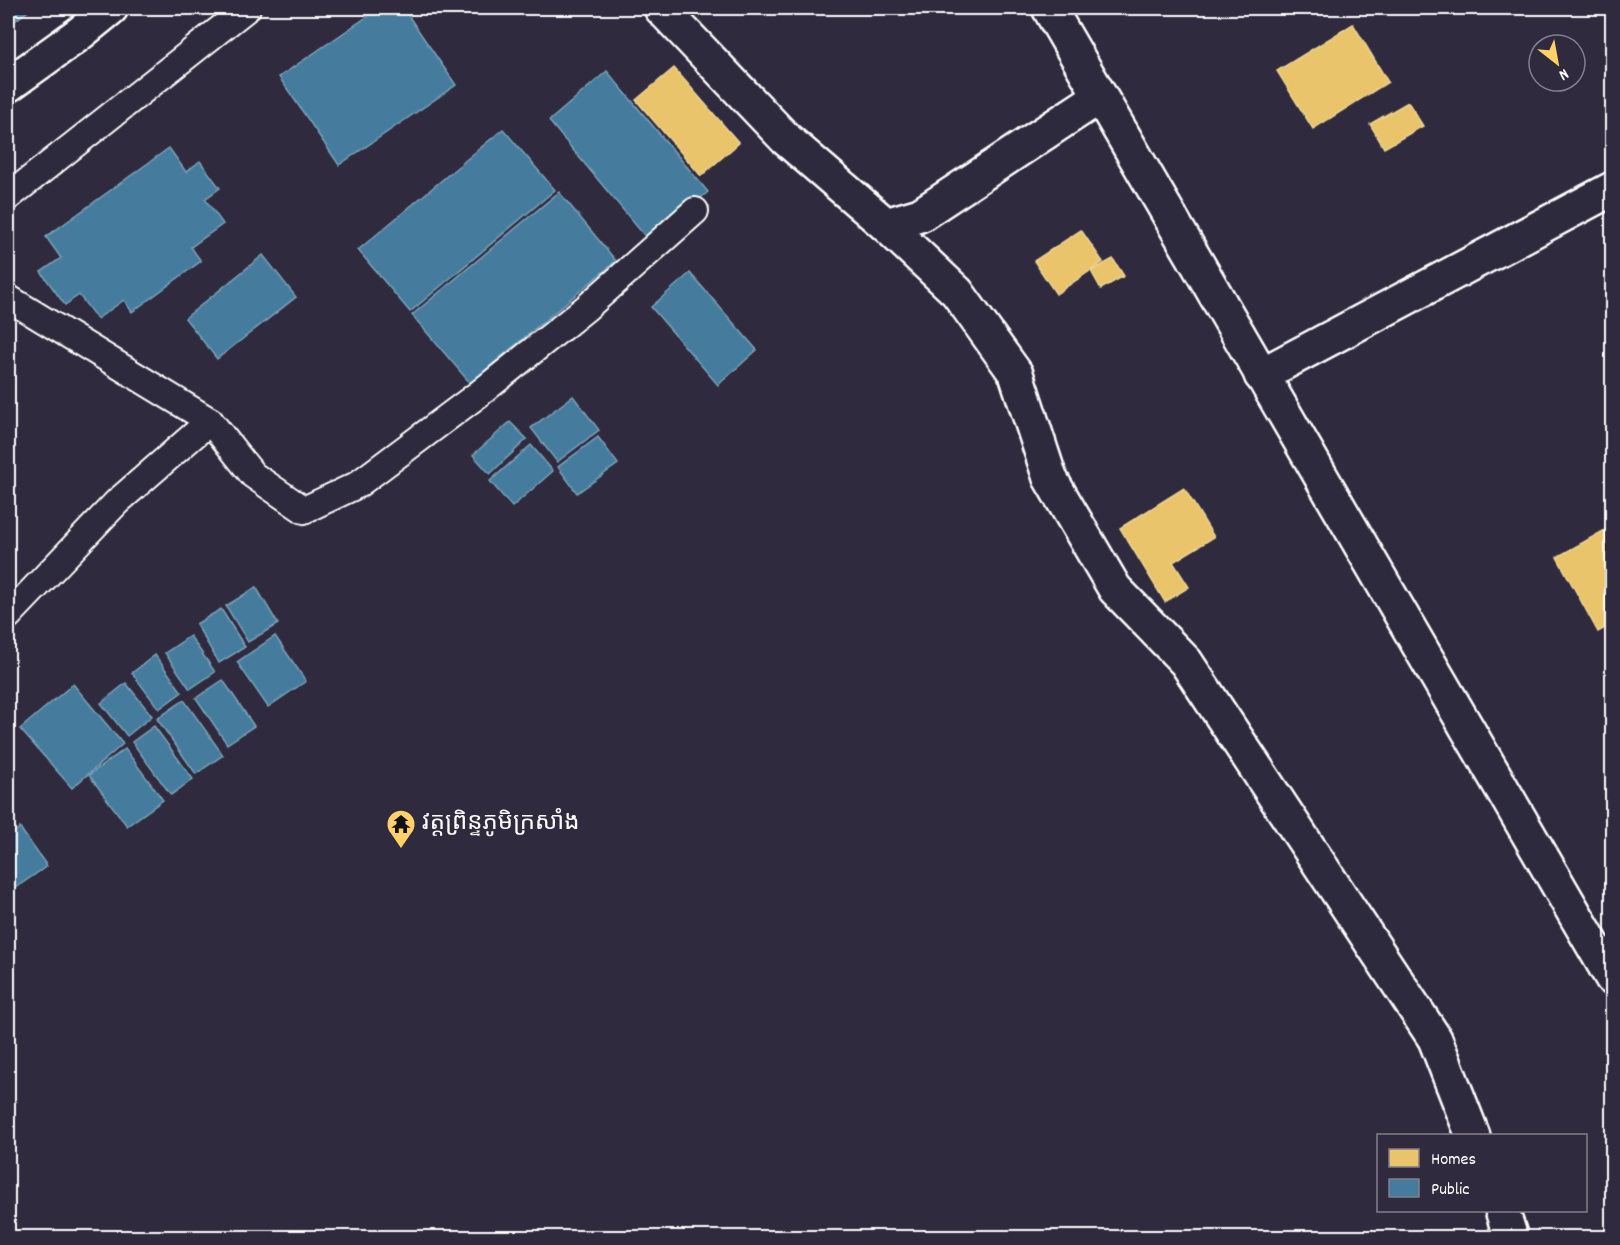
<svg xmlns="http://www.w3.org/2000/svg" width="1620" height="1245" font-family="Dekko,'Noto Sans Khmer',sans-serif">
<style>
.homes{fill:#e9c46a;stroke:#f0d697;stroke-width:1.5}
.public{fill:#457b9d;stroke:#7da3ba;stroke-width:1.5}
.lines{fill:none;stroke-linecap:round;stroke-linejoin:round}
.lane-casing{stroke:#fff;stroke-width:30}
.street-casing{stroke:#fff;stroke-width:38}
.lane{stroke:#2f2a3d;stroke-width:26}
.street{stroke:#2f2a3d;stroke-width:33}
.labels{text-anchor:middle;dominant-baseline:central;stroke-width:6;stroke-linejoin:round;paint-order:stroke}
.poi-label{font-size:24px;fill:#fff;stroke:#2f2a3d;text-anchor:start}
</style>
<rect width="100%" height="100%" fill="#2f2a3d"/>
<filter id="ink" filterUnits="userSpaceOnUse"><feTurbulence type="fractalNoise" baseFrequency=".0167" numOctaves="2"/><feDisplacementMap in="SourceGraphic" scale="12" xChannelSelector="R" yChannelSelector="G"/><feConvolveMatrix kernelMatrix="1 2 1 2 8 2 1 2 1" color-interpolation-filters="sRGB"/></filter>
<g filter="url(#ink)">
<!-- homes -->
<g class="homes">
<path d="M 1353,24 L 1388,82 L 1313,129 L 1277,71 Z"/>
<path d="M 674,68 L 739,143 L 701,176 L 636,100 Z"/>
<path d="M 1408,102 L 1423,126 L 1384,148 L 1370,124 Z"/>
<path d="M 1081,230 L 1103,262 L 1056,294 L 1034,261 Z"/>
<path d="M 1113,259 L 1124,276 L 1101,289 L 1091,271 Z"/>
<path d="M 1184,488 L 1214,537 L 1173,562 L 1189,587 L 1165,602 L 1120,528 Z"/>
<path d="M 1612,526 L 1612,624 L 1598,632 L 1557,557 Z"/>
</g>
<!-- public -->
<g class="public">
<path d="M 8,8 L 32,8 L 8,26 Z"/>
<path d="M 380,8 L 403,8 L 456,85 L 339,165 L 279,77 Z"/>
<path d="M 607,71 L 708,192 L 649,241 L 549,121 Z"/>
<path d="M 503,129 L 555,190 L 410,312 L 358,250 Z"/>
<path d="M 169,148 L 186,172 L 200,161 L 220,188 L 205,199 L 223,224 L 191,247 L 201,261 L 132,312 L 124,300 L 97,319 L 79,295 L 65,305 L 41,272 L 61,258 L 46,237 Z"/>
<path d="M 559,192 L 616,261 L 470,383 L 412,315 Z"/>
<path d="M 263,255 L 296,297 L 217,359 L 185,318 Z"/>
<path d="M 690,273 L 757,350 L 718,385 L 651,307 Z"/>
<path d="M 573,396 L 599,430 L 557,462 L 531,428 Z"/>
<path d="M 510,422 L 527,439 L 490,474 L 473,455 Z"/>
<path d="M 598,437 L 618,464 L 577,493 L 558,467 Z"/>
<path d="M 531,445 L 553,471 L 512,507 L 490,481 Z"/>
<path d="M 256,587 L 278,624 L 248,642 L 226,606 Z"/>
<path d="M 221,609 L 245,647 L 219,663 L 196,624 Z"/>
<path d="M 190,636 L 215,672 L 190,689 L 165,653 Z"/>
<path d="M 275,636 L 306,681 L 268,707 L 237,662 Z"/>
<path d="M 155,655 L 182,692 L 159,709 L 132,673 Z"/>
<path d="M 223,680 L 254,726 L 227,744 L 196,698 Z"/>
<path d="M 126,683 L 152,716 L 127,736 L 101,703 Z"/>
<path d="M 73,684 L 123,744 L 72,788 L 20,729 Z"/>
<path d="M 184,700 L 223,755 L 196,774 L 157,719 Z"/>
<path d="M 154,726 L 193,779 L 171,795 L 132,742 Z"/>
<path d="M 125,749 L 163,800 L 127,826 L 89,775 Z"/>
<path d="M 20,828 L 47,866 L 8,893 L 8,836 Z"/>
</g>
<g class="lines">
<!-- lane casing -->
<g class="lane-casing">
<g id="lane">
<path d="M 8,197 L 247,8"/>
<path d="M 8,298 L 210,421 L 253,475 L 304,510 L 357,485 L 480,393 L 586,308 L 695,211"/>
<path d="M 8,616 L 117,502 L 210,421"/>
</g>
</g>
<!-- street casing -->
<g class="street-casing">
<g id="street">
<path d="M 661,8 L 786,139 L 886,225 L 920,215 L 1099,97"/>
<path d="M 1049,8 L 1612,978"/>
<path d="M 8,85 L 79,34 L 111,8"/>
<path d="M 886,225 L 957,292 L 1016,374 L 1050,478 L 1115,589 L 1186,662 L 1435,1039 L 1473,1136"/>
<path d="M 1261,375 L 1612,189"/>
<path d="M 1502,1210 L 1511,1238"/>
</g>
</g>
<!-- lane -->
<use href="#lane" class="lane"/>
<!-- street -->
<use href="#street" class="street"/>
</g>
</g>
<!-- icons -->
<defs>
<g id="temple-pin" transform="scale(1.5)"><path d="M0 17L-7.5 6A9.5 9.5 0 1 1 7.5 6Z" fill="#ffd166" stroke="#2f2a3d"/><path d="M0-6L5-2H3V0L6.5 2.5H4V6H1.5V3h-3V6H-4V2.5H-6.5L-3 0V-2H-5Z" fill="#111"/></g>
</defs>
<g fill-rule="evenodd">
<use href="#temple-pin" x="401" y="824"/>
</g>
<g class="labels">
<!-- poi labels -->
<g class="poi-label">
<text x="422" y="824">វត្តព្រិន្ទភូមិក្រសាំង</text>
</g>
</g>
<!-- margin -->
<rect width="1620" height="1245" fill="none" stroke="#2f2a3d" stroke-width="30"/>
<rect x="15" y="15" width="1590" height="1215" fill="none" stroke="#fff" stroke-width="2" filter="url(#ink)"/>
<!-- legend -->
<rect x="1377" y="1134" width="210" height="78" fill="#2f2a3d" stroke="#827f8b" stroke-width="1.5"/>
<rect x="1389" y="1149" width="30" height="18" fill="#e9c46a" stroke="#827f8b" stroke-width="1.5"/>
<text x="1431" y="1164" font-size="18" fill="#ffffff">Homes</text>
<rect x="1389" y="1179" width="30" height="18" fill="#457b9d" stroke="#827f8b" stroke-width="1.5"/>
<text x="1431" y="1194" font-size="18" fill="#ffffff">Public</text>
<!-- north arrow -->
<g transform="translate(1557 63) rotate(149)"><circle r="28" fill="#2f2a3d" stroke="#827f8b" stroke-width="1.5"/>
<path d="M0-4.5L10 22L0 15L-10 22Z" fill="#ffd166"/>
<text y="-9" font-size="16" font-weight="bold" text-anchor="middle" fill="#ffffff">N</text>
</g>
</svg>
